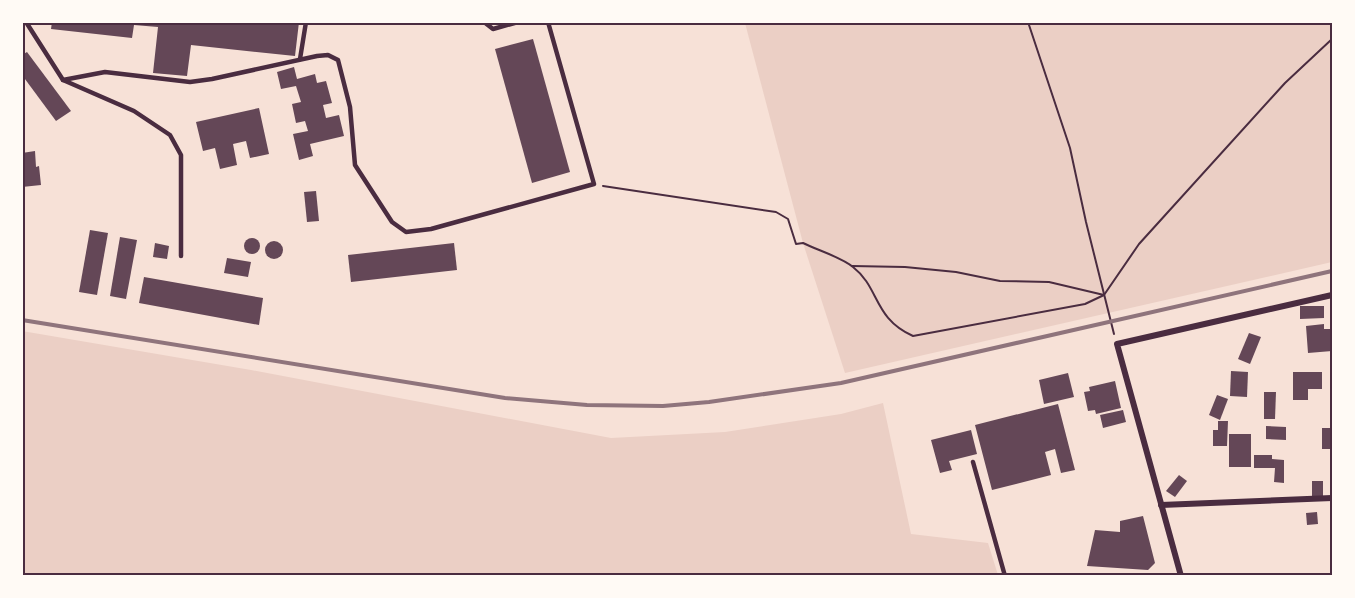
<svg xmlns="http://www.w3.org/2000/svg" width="1355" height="598" font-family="'Work Sans',sans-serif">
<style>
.green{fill:#ebcfc5}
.building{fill:#644757}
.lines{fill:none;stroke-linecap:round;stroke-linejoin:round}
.path{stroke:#4a2c40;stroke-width:2}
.service{stroke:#4a2c40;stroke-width:4.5}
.minor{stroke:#4a2c40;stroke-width:6}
.rail{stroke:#8f747c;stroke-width:4}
.neatline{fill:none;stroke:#4a2c40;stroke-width:2}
</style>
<rect width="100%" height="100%" fill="#f7e1d7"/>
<!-- green -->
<g class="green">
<path d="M 745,23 L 1332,23 L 1332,262 L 845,373 L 803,243 Z"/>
<path d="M 22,331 L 251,370 L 611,438 L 725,432 L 841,414 L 883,403 L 911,534 L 988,543 L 998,575 L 23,575 Z"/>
</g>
<!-- building -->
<g class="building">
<path d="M 52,22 L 299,22 L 295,56 L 191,45 L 187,76 L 153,73 L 158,27 L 134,25 L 132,38 L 51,29 Z"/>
<path d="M 533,39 L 570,172 L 532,183 L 495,49 Z"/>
<path d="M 27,52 L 71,111 L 56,121 L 22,75 L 22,55 Z"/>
<path d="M 294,67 L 297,79 L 315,74 L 317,83 L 326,81 L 332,103 L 323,105 L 326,118 L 339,115 L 344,136 L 310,144 L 313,156 L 299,160 L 293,134 L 308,131 L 305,121 L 296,123 L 292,104 L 301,102 L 296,86 L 281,89 L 277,72 Z"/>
<path d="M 259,108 L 269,154 L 250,158 L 246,141 L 233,144 L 237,165 L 220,169 L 215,148 L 203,151 L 196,122 Z"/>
<path d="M 35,151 L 36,167 L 39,166 L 41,185 L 22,187 L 22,153 Z"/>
<path d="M 316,191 L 319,221 L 307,222 L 304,192 Z"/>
<path d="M 90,230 L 108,233 L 97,295 L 79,292 Z"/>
<path d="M 120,237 L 137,240 L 126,299 L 110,296 Z"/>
<circle cx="252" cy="246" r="8"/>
<circle cx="274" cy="250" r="9"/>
<path d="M 155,243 L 169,246 L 167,259 L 153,257 Z"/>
<path d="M 454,243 L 457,270 L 351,282 L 348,255 Z"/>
<path d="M 227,258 L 251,262 L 248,277 L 224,273 Z"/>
<path d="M 144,277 L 263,298 L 259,325 L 139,303 Z"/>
<path d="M 1300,306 L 1324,306 L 1324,318 L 1300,319 Z"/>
<path d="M 1324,324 L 1324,329 L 1332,329 L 1332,351 L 1308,353 L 1306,326 Z"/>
<path d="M 1249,333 L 1261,337 L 1250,364 L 1238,359 Z"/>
<path d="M 1231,371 L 1248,372 L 1247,397 L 1230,396 Z"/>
<path d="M 1293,372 L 1322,372 L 1322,389 L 1308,389 L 1308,400 L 1293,400 Z"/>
<path d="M 1068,373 L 1074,397 L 1044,404 L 1039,380 Z"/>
<path d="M 1115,381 L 1121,408 L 1096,414 L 1095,410 L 1088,411 L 1084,392 L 1090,391 L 1089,387 Z"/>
<path d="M 1264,392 L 1276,392 L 1275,419 L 1264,419 Z"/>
<path d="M 1217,395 L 1228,399 L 1220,420 L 1209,415 Z"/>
<path d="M 1058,404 L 1075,470 L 1061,473 L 1055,449 L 1045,452 L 1051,475 L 992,490 L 975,425 Z"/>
<path d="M 1123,410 L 1126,422 L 1103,428 L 1100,415 Z"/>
<path d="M 1218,421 L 1228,421 L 1227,446 L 1213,446 L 1213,430 L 1218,430 Z"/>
<path d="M 1266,426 L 1286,427 L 1286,440 L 1266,439 Z"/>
<rect x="1322" y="428" width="10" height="21"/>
<path d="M 971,430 L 977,454 L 949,461 L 952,470 L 940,473 L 931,440 Z"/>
<rect x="1229" y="434" width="22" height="33"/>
<path d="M 1254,455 L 1272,455 L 1272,459 L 1284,460 L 1284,483 L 1274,482 L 1275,468 L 1254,468 Z"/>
<path d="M 1179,475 L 1187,481 L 1175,497 L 1166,491 Z"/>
<rect x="1312" y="481" width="11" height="15"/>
<path d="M 1317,512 L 1318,524 L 1307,525 L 1306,513 Z"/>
<path d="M 1143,516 L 1155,563 L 1148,570 L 1087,566 L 1095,530 L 1120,532 L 1120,521 Z"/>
</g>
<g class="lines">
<!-- path -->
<g class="path">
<path d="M 1028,22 L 1070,148 L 1086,222 L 1114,334"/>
<path d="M 603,186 L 776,212 L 788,219 L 796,244 L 803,243 C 817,250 841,257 853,267 C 880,288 873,318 913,336 L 1085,304 L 1104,295 L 1139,244 L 1285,83 L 1332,39"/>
<path d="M 852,266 L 905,267 L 956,272 L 1000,281 L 1049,282 L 1104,295"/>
</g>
<!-- service -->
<g class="service">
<path d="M 26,22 L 63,80 L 134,111 L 170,135 L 181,155 L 181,256"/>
<path d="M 484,22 L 493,29 L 518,22"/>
<path d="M 300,59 L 306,22"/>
<path d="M 63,80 L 105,72 L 190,82 L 212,79 L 317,56 L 328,55 L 338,60 L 350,107 L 355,165 L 392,222 L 406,232 L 431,229 L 594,184 L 548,22"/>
<path d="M 973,462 L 1005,576"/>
</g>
<!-- minor -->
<g class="minor">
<path d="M 1161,505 L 1332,498"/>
<path d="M 1181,576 L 1117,344 L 1332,295"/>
</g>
<!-- rail -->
<path class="rail" d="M 22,320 L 505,398 L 587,405 L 663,406 L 709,402 L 841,383 L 1332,271"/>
</g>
<!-- border -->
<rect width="1355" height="598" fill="none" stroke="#fffaf5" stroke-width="48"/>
<rect x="24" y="24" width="1307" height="550" class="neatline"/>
</svg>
